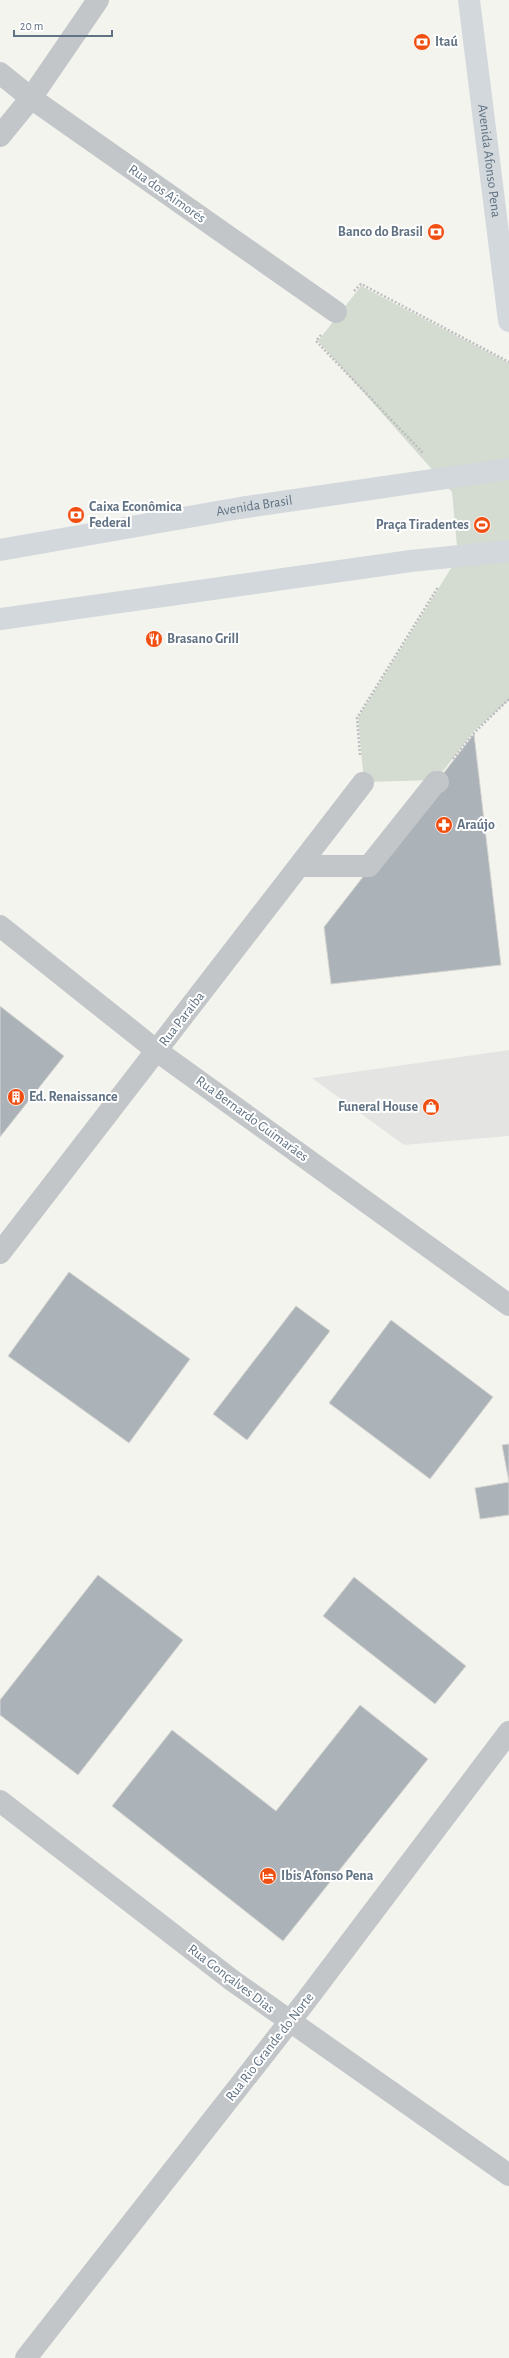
<svg xmlns="http://www.w3.org/2000/svg" width="509" height="2358" font-family="'Alegreya Sans',sans-serif">
<style>
.built{fill:#e4e5e3}
.green{fill:#d4dbd0}
.building{fill:#abb2b8;stroke:#d5d5d2}
.lines{fill:none;stroke-linecap:round;stroke-linejoin:round}
.path{stroke:#bcbec0;stroke-width:2.5;stroke-dasharray:2 2;stroke-linecap:butt}
.minor{stroke:#c2c6c9;stroke-width:22}
.major{stroke:#d2d8dc;stroke-width:22}
.labels{text-anchor:middle;dominant-baseline:central;stroke-width:4;stroke-linejoin:round;paint-order:stroke}
.poi-label{font-size:14px;font-weight:bold;fill:#607283;stroke:#fff;text-anchor:start}
.street-label{font-size:14px;fill:#607283;stroke:#fff}
</style>
<rect width="100%" height="100%" fill="#f4f4ef"/>
<!-- built -->
<path class="built" d="M 509,1050 L 509,1136 L 404,1145 L 312,1078 Z"/>
<!-- green -->
<path class="green" d="M 361,286 L 509,363 L 509,700 L 473,732 L 436,780 L 364,782 L 358,718 L 458,557 L 452,492 L 318,341 Z"/>
<!-- building -->
<g class="building">
<path d="M 474,734 L 501,965 L 331,984 L 324,927 Z"/>
<path d="M 0,1006 L 64,1056 L 0,1137 Z"/>
<path d="M 69,1272 L 190,1359 L 129,1443 L 8,1356 Z"/>
<path d="M 296,1306 L 330,1331 L 247,1440 L 213,1414 Z"/>
<path d="M 391,1320 L 493,1397 L 430,1479 L 329,1403 Z"/>
<path d="M 509,1444 L 509,1515 L 480,1519 L 475,1488 L 509,1482 L 502,1445 Z"/>
<path d="M 98,1575 L 183,1640 L 78,1775 L 0,1715 L 0,1700 Z"/>
<path d="M 354,1577 L 466,1666 L 435,1704 L 323,1616 Z"/>
<path d="M 360,1705 L 428,1759 L 283,1941 L 112,1806 L 172,1730 L 276,1811 Z"/>
</g>
<g class="lines">
<!-- path -->
<g class="path">
<path d="M 354,291 L 361,284 L 509,362"/>
<path d="M 321,335 L 316,341 L 423,453"/>
<path d="M 360,755 L 357,718 L 438,587"/>
<path d="M 453,759 L 474,733 L 509,699"/>
</g>
<!-- minor -->
<g class="minor">
<path d="M 0,73 L 31,98 L 336,312"/>
<path d="M 0,136 L 31,98 L 98,0"/>
<path d="M 300,866 L 369,866 L 436,782 L 438,782"/>
<path d="M 0,926 L 157,1051 L 509,1305"/>
<path d="M 0,1253 L 363,783"/>
<path d="M 0,1801 L 233,1981 L 509,2175"/>
<path d="M 26,2358 L 305,2002 L 509,1732"/>
</g>
<!-- major -->
<g class="major">
<path id="s1" d="M 469,0 L 509,321"/>
<path id="s2" d="M 0,550 L 240,508 L 509,469"/>
<path d="M 0,619 L 411,561 L 509,551"/>
</g>
</g>
<!-- icons -->
<defs>
<g id="bank-disc" transform="scale(0.9)"><circle r="9.5" fill="#f14f12" stroke="#fff"/><path d="M-6-4H6V4H-6ZM0-2.3a2.3 2.3 0 1 0 0 4.6a2.3 2.3 0 1 0 0-4.6Z" fill="#fff"/></g>
<g id="stadium-disc" transform="scale(0.9)"><circle r="9.5" fill="#f14f12" stroke="#fff"/><path d="M0-5a6.5 5 0 1 0 0 10a6.5 5 0 1 0 0-10ZM-3.5-1.8h7v3.6h-7Z" fill="#fff"/></g>
<g id="restaurant-disc" transform="scale(0.9)"><circle r="9.5" fill="#f14f12" stroke="#fff"/><path d="M-5-6h1v4h1v-4h1v4h1v-4h1v5L-1.5 .5V6h-2V.5L-5-1ZM5-6V6H3V1.5H1.5Q1.5-4 5-6Z" fill="#fff"/></g>
<g id="pharmacy-disc" transform="scale(0.9)"><circle r="9.5" fill="#f14f12" stroke="#fff"/><path d="M-2-6h4v4h4v4h-4v4h-4v-4h-4v-4h4Z" fill="#fff"/></g>
<g id="building-disc" transform="scale(0.9)"><circle r="9.5" fill="#f14f12" stroke="#fff"/><path d="M-4-6H4V6H1V3H-1V6H-4ZM-2.5-4.3h1.7v1.8h-1.7ZM.8-4.3h1.7v1.8H.8ZM-2.5-1h1.7V.8h-1.7ZM.8-1h1.7V.8H.8Z" fill="#fff"/></g>
<g id="shop-disc" transform="scale(0.9)"><circle r="9.5" fill="#f14f12" stroke="#fff"/><path d="M-5-2.5h2.3a2.7 3.5 0 0 1 5.4 0H5L5.5 6h-11ZM-1.5-2.5h3a1.5 2.3 0 0 0-3 0Z" fill="#fff"/></g>
<g id="hotel-disc" transform="scale(0.9)"><circle r="9.5" fill="#f14f12" stroke="#fff"/><path d="M-6-4.5h1.5V1H6V5H4.5V3h-9V5H-6ZM-4 0a1.8 1.8 0 1 1 3.6 0ZM.5 0V-2.5h3Q6-2.5 6 0Z" fill="#fff"/></g>
</defs>
<g fill-rule="evenodd">
<use href="#bank-disc" x="422" y="42"/>
<use href="#bank-disc" x="436" y="232"/>
<use href="#bank-disc" x="76" y="515"/>
<use href="#stadium-disc" x="482" y="525"/>
<use href="#restaurant-disc" x="154" y="639"/>
<use href="#pharmacy-disc" x="444" y="825"/>
<use href="#building-disc" x="16" y="1097"/>
<use href="#shop-disc" x="431" y="1107"/>
<use href="#hotel-disc" x="268" y="1876"/>
</g>
<g class="labels">
<!-- poi labels -->
<g class="poi-label">
<text x="435" y="42">Itaú</text>
<text x="423" y="232" text-anchor="end">Banco do Brasil</text>
<text x="89" y="507">Caixa Econômica<tspan x="89" dy="16">Federal</tspan></text>
<text x="469" y="525" text-anchor="end">Praça Tiradentes</text>
<text x="167" y="639">Brasano Grill</text>
<text x="457" y="825">Araújo</text>
<text x="29" y="1097">Ed. Renaissance</text>
<text x="418" y="1107" text-anchor="end">Funeral House</text>
<text x="281" y="1876">Ibis Afonso Pena</text>
</g>
<!-- street labels -->
<g class="street-label">
<text stroke="none"><textPath href="#s1" startOffset="162">Avenida Afonso Pena</textPath></text>
<text transform="translate(167 194) rotate(35)">Rua dos Aimorés</text>
<text stroke="none"><textPath href="#s2" startOffset="258">Avenida Brasil</textPath></text>
<text transform="translate(182 1019) rotate(-52)">Rua Paraíba</text>
<text transform="translate(252 1119) rotate(36)">Rua Bernardo Guimarães</text>
<text transform="translate(231 1979) rotate(37)">Rua Gonçalves Dias</text>
<text transform="translate(270 2047) rotate(-52)">Rua Rio Grande do Norte</text>
</g>
</g>
<!-- scale -->
<path d="M14 30v6h98v-6" fill="none" stroke="#607283" stroke-width="2"/>
<text x="20" y="30" font-size="12" fill="#607283" stroke="#ffffff" stroke-width="3" paint-order="stroke">20 m</text>
</svg>
